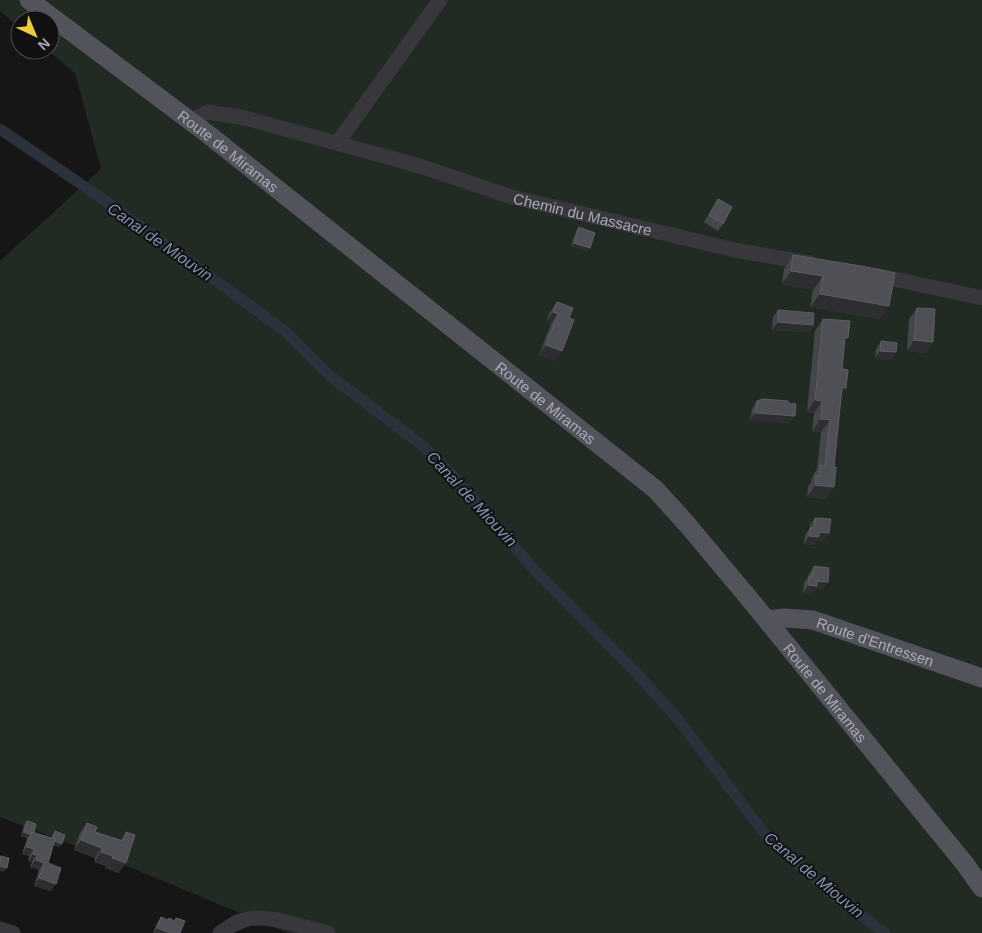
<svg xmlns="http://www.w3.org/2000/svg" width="982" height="933" font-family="Helvetica,sans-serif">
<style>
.green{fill:#222a24}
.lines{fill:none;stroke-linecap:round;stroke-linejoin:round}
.canal{stroke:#2c323b;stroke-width:11}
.minor{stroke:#37373c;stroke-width:15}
.major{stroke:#53535b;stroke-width:19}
.wall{fill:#444649}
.shaded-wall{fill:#2d2e30}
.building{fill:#4f5055;stroke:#5d5e64}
.labels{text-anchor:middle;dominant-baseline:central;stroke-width:4;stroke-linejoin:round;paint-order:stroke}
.street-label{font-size:15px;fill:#a8aab7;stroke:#111112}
.water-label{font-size:16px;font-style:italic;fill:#8192b0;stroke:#111112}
</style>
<rect width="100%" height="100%" fill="#161617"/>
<!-- green -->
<path class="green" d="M 0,0 L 982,0 L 982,933 L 288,933 L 115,861 L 0,817 L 0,261 L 101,169 L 75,73 L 47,50 L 50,50 L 50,20 L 20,20 L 20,28 L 0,11 Z"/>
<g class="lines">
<!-- canal -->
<path class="canal" d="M 0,129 L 100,197 L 285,331 L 330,376 L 423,446 L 453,476 L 533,568 L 640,677 L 677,718 L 768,838 L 837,898 L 885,933"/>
<!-- minor -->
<g class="minor">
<path id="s1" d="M 193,123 L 197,117 L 208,112 L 245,118 L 420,166 L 512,197 L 739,251 L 810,263"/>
<path d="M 338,142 L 440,0"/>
<path d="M 875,275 L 982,298"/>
<path d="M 0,929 L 13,933"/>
<path d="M 220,933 C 229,927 237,921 248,919 C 270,914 305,928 328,933"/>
</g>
<!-- major -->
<g class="major">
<path id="s2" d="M 29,0 L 209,135 L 655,489 L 686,523 L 752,602 L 921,810 L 965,864 L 982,888"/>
<path id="s3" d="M 767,620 L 785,618 L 813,620 L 982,678"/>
</g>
</g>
<!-- wall -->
<g class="wall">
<path d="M 718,199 L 723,224 L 718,231 L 704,222 Z"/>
<path d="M 579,227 L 588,252 L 571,246 L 576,231 Z"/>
<path d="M 793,255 L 861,266 L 880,319 L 810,307 L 813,290 L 782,284 L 784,269 Z"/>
<path d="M 557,302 L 569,318 L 555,361 L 539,355 L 551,324 L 546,322 L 550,312 Z"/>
<path d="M 917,308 L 933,342 L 925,353 L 907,351 L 909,319 Z"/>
<path d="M 778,310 L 813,325 L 808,332 L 772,330 L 773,317 Z"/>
<path d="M 823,319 L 845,342 L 842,369 L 841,395 L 834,467 L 834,487 L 825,499 L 807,497 L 808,487 L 811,482 L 812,477 L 817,469 L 821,432 L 812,431 L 814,413 L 807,412 L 815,331 Z"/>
<path d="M 881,341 L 896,352 L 891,360 L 875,358 L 876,349 Z"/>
<path d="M 757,401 L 788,403 L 790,423 L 750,420 L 752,409 Z"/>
<path d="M 815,518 L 824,541 L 817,540 L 814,545 L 804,544 L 805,535 L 810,528 L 810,525 Z"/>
<path d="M 814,566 L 828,582 L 822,589 L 815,589 L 812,594 L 803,593 L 804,583 L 808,577 L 809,574 Z"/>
<path d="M 27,821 L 34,833 L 51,838 L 55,831 L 60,847 L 53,845 L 48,863 L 51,891 L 34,886 L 39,870 L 30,867 L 32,862 L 28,861 L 29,856 L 22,854 L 27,838 L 21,836 L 24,825 Z"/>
<path d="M 87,823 L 95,832 L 121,840 L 126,832 L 119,873 L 105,868 L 106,866 L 94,862 L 95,858 L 74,850 L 80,833 Z"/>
<path d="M 161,917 L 168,920 L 174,921 L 176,918 L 180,933 L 153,933 L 156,925 Z"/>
</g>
<!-- shaded-wall -->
<g class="shaded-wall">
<path d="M 574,243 L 590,248 L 588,252 L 571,246 Z"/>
<path d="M 791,271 L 823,276 L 813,290 L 782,284 Z"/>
<path d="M 820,294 L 889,306 L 880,319 L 810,307 Z"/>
<path d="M 553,312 L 558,314 L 551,324 L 546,322 Z"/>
<path d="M 778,322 L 813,325 L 808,332 L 772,330 Z"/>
<path d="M 914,340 L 933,342 L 925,353 L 907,351 Z"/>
<path d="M 546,345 L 562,351 L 555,361 L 539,355 Z"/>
<path d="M 880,351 L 896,352 L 891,360 L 875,358 Z"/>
<path d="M 842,388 L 846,388 L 838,400 Z"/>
<path d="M 815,400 L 822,401 L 814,413 L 807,412 Z"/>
<path d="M 755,413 L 795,416 L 790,423 L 750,420 Z"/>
<path d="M 821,419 L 830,420 L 821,432 L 812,431 Z"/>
<path d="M 815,485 L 834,487 L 825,499 L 807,497 Z"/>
<path d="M 819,532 L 829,533 L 824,541 L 817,540 L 814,545 L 804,544 L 809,536 Z"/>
<path d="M 817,581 L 828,582 L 822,589 L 815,589 L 812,594 L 803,593 L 808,585 Z"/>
<path d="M 24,832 L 30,834 L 27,838 L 21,836 Z"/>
<path d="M 52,840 L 62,844 L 60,847 L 50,844 Z"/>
<path d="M 81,840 L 102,848 L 95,858 L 74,850 Z"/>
<path d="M 27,847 L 34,849 L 29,856 L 22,854 Z"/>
<path d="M 101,852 L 113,856 L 106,866 L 94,862 Z"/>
<path d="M 33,854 L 37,855 L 32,862 L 28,861 Z"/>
<path d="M 112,858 L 126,863 L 119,873 L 105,868 Z"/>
<path d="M 36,860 L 44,863 L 39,870 L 30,867 Z"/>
<path d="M 0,866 L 7,868 L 4,872 L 0,871 Z"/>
<path d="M 39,878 L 56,884 L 51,891 L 34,886 Z"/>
<path d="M 157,928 L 171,933 L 154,933 Z"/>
</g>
<!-- building -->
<g class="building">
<path d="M 718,199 L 732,207 L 723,224 L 709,215 Z"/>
<path d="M 579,227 L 595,233 L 590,248 L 574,243 Z"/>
<path d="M 793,255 L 861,266 L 895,273 L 889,306 L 820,294 L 823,276 L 791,271 Z"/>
<path d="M 557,302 L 573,308 L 569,318 L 574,320 L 562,351 L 546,345 L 558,314 L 553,312 Z"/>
<path d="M 917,308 L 935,309 L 933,342 L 914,340 Z"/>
<path d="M 778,310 L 814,313 L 813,325 L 778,322 Z"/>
<path d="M 823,319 L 850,321 L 848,338 L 845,337 L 842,369 L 848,370 L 846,388 L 842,388 L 834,467 L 836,467 L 834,487 L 815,485 L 816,475 L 819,476 L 820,465 L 825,466 L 830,420 L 821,419 L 822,401 L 815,400 Z"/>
<path d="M 881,341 L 897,343 L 896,352 L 880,351 Z"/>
<path d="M 763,399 L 788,401 L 788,403 L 796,404 L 795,416 L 755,413 L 757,401 Z"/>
<path d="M 815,518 L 831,519 L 829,533 L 819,532 L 819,537 L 809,536 L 810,528 L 814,528 Z"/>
<path d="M 814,566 L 829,568 L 828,582 L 817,581 L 817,586 L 808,585 L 809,576 L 812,576 Z"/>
<path d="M 27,821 L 36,824 L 34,833 L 32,832 L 30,834 L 24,832 Z"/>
<path d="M 87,823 L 97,827 L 95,832 L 123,841 L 126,832 L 135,835 L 126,863 L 112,858 L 113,856 L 101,852 L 102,848 L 81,840 Z"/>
<path d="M 55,831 L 65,835 L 62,844 L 55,841 L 55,839 L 53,838 Z"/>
<path d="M 32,832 L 55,839 L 48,863 L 61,868 L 56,884 L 39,878 L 44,863 L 36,860 L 37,855 L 33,854 L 34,849 L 27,847 Z"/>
<path d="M 0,856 L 9,858 L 7,868 L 0,866 Z"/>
<path d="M 161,917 L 168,920 L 169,918 L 175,921 L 176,918 L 185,921 L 180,933 L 171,933 L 157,928 Z"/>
</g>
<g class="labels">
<!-- street labels -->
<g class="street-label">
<text stroke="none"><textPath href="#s2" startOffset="250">Route de Miramas</textPath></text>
<text stroke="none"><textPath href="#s1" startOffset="408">Chemin du Massacre</textPath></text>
<text stroke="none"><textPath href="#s2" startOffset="655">Route de Miramas</textPath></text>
<text stroke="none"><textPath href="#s3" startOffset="112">Route d'Entressen</textPath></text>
<text stroke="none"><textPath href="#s2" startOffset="1060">Route de Miramas</textPath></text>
</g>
<!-- water labels -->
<g class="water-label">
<text transform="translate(160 242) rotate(35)">Canal de Miouvin</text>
<text transform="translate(472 499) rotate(47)">Canal de Miouvin</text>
<text transform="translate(814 875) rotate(40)">Canal de Miouvin</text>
</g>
</g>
<!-- north arrow -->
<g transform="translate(35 35) rotate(136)"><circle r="24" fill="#111112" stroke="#4d4e54"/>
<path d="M0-4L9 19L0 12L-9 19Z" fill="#eace3c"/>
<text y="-8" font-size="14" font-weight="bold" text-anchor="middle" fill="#a8aab7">N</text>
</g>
</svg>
